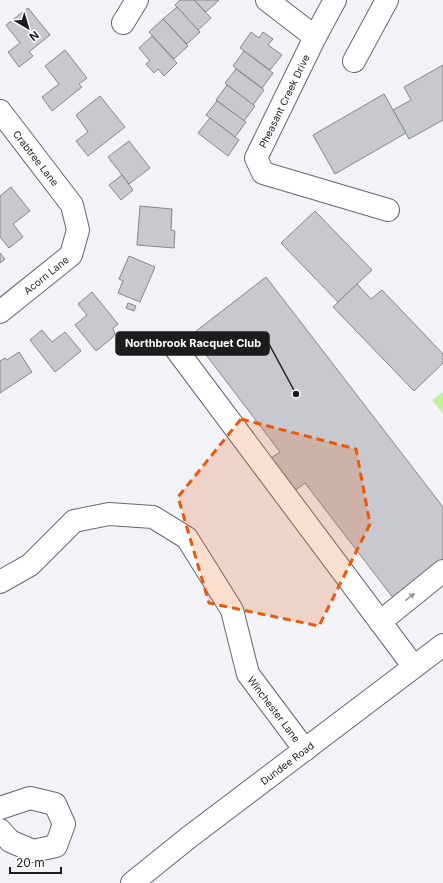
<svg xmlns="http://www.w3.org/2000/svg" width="443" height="883" font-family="Inter,sans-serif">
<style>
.green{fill:#c2ef9e}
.building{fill:#c8c8cf;stroke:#86868c}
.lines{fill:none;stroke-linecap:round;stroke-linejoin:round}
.minor-casing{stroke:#67666c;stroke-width:24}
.major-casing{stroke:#67666c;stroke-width:24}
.minor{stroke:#fff;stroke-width:22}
.major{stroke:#fff;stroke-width:22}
.oneway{fill:#99999a}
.marked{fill:#e8590c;fill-opacity:0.2;stroke:#e8590c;stroke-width:3;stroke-dasharray:8 5;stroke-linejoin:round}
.labels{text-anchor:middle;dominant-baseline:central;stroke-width:3;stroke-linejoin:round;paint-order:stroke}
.street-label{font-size:10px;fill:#1c1c1e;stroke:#fff}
.leader{fill:none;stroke:#1c1c1e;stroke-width:1.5}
.callout-dot{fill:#1c1c1e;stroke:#fff;stroke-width:1.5}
.callout{fill:#1c1c1e;stroke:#1c1c1e;stroke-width:1.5}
.callout-label{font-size:11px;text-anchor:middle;font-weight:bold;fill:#fff}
</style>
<rect width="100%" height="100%" fill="#f2f2f8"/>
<!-- green -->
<path class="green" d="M 443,392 L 443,414 L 432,400 Z"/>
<!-- building -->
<g class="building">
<path d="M 180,0 L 194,0 L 211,18 L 198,30 L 175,5 Z"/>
<path d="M 194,0 L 219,0 L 206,12 Z"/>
<path d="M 177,7 L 200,32 L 187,44 L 163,19 Z"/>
<path d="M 28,8 L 50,35 L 29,52 L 33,56 L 19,67 L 8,52 L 20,43 L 6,25 Z"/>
<path d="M 163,19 L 188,46 L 174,59 L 149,32 Z"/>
<path d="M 251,32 L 259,38 L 263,32 L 273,39 L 268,45 L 282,55 L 270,70 L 240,48 Z"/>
<path d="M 152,36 L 177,63 L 164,76 L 158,69 L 154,73 L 146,64 L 150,61 L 139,48 Z"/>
<path d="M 65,50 L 87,78 L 79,84 L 82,87 L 52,111 L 42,97 L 59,84 L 45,66 Z"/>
<path d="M 244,51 L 273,73 L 262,88 L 233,66 Z"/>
<path d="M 443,65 L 443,120 L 409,139 L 393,110 L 411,100 L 404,87 Z"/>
<path d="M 236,69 L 264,90 L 253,105 L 225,83 Z"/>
<path d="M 227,85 L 255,106 L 244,121 L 216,100 Z"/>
<path d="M 384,94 L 406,133 L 335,174 L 313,135 Z"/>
<path d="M 100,96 L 125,127 L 88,156 L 76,141 L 88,132 L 76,115 Z"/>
<path d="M 217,101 L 246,122 L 235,137 L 206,115 Z"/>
<path d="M 210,118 L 239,140 L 228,156 L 198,133 Z"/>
<path d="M 129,141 L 150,168 L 129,184 L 108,157 Z"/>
<path d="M 122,175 L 133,190 L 121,200 L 109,185 Z"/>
<path d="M 11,187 L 30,211 L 13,224 L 23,237 L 9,248 L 0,237 L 0,196 Z"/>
<path d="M 140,206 L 172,209 L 171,230 L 175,231 L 174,248 L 137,245 Z"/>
<path d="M 315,211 L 372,270 L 338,302 L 281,243 Z"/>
<path d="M 0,253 L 5,259 L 0,263 Z"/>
<path d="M 129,256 L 155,267 L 140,302 L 118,293 L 123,281 L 119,279 Z"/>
<path d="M 266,277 L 443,507 L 443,562 L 394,599 L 305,483 L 293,492 L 268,460 L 280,452 L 191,335 Z"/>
<path d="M 357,284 L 371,299 L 382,290 L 443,354 L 443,363 L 414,391 L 333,307 Z"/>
<path d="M 92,292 L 118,324 L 113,328 L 115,334 L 112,338 L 96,351 L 75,325 L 87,315 L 78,304 Z"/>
<path d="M 128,303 L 136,306 L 134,311 L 126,308 Z"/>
<path d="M 42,330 L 52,342 L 65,332 L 81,351 L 55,372 L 30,340 Z"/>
<path d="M 19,352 L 32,372 L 0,393 L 0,361 L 5,358 L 7,360 Z"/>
</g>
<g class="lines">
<!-- minor casing -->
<g class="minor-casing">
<g id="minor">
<path d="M 267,0 L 315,37"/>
<path d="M 335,0 L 315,37 L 256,158 L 263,173 L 388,210"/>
<path d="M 123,23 L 137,0"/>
<path d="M 354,61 L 387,0"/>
<path d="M 0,111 L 72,205 L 78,230 L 71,255 L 0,312"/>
<path d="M 173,345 L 414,667"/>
<path d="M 0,582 L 30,565 L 74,521 L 109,514 L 153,517 L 187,538 L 232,610 L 248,674 L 305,750"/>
<path d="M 380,622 L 443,571"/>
<path d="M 0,808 L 30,798 L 55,804 L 64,824 L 56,846 L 33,851 L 10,841 L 0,830"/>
</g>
</g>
<!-- major casing -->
<g class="major-casing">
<path id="major" d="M 132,883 L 188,838 L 443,645"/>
</g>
<!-- minor -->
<use href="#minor" class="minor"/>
<!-- major -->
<use href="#major" class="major"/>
</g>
<!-- one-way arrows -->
<defs><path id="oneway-solid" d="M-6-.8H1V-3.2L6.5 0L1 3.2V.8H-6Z"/></defs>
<use class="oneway" href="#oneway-solid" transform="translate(410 597) rotate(-38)"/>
<!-- marked area -->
<path class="marked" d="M 241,419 L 356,449 L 370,524 L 319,626 L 209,603 L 178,497 Z"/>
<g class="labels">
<!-- street labels -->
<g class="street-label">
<text transform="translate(284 101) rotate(-64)">Pheasant Creek Drive</text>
<text transform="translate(36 158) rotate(52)">Crabtree Lane</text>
<text transform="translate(46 275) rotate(-39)">Acorn Lane</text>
<text transform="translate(274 709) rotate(53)">Winchester Lane</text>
<text transform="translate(287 763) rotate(-37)">Dundee Road</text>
</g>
</g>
<!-- callouts -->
<path class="leader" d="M296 394L269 344"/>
<circle class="callout-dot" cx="296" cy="394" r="4"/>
<rect class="callout" x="116" y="332" width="153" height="23" rx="4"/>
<g class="callout-label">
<text x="193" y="347">Northbrook Racquet Club</text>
</g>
<!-- north arrow -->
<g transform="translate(28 28) rotate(142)" stroke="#ffffff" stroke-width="3" paint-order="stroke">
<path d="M0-3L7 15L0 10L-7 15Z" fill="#1c1c1e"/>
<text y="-6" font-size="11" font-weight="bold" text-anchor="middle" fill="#1c1c1e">N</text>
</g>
<!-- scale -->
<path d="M10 867v6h51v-6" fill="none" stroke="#1c1c1e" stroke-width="2"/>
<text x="16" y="867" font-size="12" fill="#1c1c1e" stroke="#ffffff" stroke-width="3" paint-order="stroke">20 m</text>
</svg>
